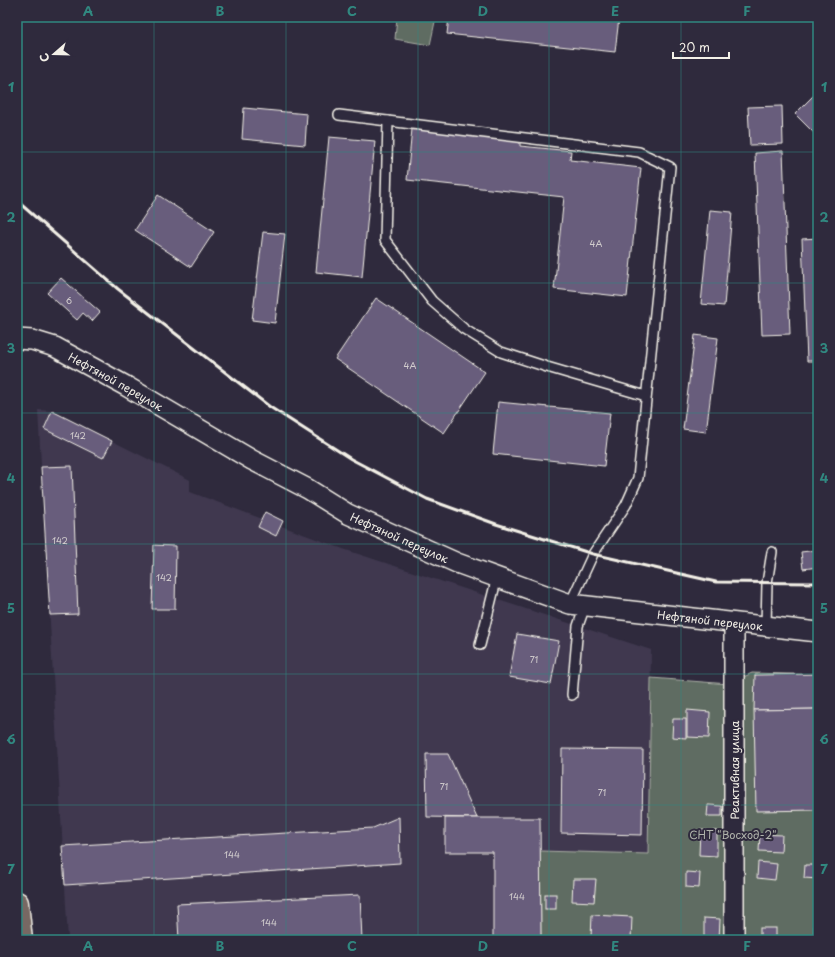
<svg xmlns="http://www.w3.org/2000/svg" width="835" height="957" font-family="'Playpen Sans',sans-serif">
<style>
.built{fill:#403950}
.green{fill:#5f6c62;stroke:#aaaea5}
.building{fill:#685d7b;stroke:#f4f1e8}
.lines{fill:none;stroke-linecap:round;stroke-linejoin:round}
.service-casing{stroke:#f4f1e8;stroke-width:12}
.minor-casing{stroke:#f4f1e8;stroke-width:22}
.primary-casing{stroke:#f4f1e8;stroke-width:25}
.service{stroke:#2f2a3d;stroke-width:9}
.minor{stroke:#2f2a3d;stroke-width:19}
.primary{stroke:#776864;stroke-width:22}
.rail{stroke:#f4f1e8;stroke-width:3}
.grid{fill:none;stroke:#318880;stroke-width:1;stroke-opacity:0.55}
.labels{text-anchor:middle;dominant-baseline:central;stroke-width:4;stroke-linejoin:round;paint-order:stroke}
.number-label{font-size:9px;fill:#d1cccd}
.street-label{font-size:11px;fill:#f4f1e8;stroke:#2f2a3d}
.park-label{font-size:11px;fill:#b1b5ac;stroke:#2f2a3d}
.neatline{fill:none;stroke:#318880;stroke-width:1.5}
.grid-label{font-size:13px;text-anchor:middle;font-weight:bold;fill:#318880}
</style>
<rect width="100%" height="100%" fill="#2f2a3d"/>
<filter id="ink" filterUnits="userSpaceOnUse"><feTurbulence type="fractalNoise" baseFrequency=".025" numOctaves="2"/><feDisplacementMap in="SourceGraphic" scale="8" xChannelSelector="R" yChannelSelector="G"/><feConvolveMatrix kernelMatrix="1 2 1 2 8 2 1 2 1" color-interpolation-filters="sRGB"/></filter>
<g filter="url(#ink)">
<!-- built -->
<path class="built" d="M 38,410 L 52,411 L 190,480 L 190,492 L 343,549 L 651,650 L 648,854 L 541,851 L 541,940 L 68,940 Z"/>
<!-- green -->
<g class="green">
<path d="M 397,17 L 436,17 L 430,45 L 395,39 Z"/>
<path d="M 752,673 L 818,675 L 818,940 L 541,940 L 540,851 L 648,854 L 651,678 L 729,684 Z"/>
</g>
<!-- building -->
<g class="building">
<path d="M 449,17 L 619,18 L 615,52 L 447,34 Z"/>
<path d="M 818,91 L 818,137 L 795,114 Z"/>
<path d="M 782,106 L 783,144 L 750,145 L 748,107 Z"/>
<path d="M 244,108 L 307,114 L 305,145 L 242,139 Z"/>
<path d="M 412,129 L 520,141 L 520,146 L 571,151 L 570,160 L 641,168 L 627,297 L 554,289 L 564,197 L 407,180 Z"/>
<path d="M 329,137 L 375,141 L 362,277 L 316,272 Z"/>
<path d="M 783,151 L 790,334 L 762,335 L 755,153 Z"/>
<path d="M 158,195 L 214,232 L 191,267 L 135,230 Z"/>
<path d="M 710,210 L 732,212 L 724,306 L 701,304 Z"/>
<path d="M 263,232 L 285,234 L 275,323 L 252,320 Z"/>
<path d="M 818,238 L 818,361 L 807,361 L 802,239 Z"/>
<path d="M 61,278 L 100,312 L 92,321 L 83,313 L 77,320 L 47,293 Z"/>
<path d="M 376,298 L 485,372 L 444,433 L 335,359 Z"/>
<path d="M 695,335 L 718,338 L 706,432 L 683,429 Z"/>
<path d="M 498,402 L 610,413 L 604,466 L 493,454 Z"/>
<path d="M 52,411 L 112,441 L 103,458 L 44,429 Z"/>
<path d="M 72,466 L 78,614 L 50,615 L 41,467 Z"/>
<path d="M 265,512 L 283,521 L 276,536 L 258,527 Z"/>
<path d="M 154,545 L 176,546 L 175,609 L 152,609 Z"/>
<path d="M 818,550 L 818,567 L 803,569 L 801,552 Z"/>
<path d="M 517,634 L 559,641 L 551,684 L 509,677 Z"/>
<path d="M 818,674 L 818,709 L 754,710 L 755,675 Z"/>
<path d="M 818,709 L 818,810 L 756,811 L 754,710 Z"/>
<path d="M 687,710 L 710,712 L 709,738 L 687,737 Z"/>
<path d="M 673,719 L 686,719 L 686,738 L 672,737 Z"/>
<path d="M 562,749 L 643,750 L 642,835 L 561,833 Z"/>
<path d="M 426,754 L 448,754 L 477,818 L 427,817 Z"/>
<path d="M 708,805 L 722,806 L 722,816 L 707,816 Z"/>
<path d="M 399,817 L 400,863 L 65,885 L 62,846 L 373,828 Z"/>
<path d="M 445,818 L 540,818 L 541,940 L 493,940 L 493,852 L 445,852 Z"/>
<path d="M 700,830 L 717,831 L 717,856 L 699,855 Z"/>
<path d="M 760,834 L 782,835 L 781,852 L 759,851 Z"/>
<path d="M 758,862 L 777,864 L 775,880 L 757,878 Z"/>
<path d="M 805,865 L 818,865 L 818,879 L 804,878 Z"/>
<path d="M 686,872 L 700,873 L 699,888 L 686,887 Z"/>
<path d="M 573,879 L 596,879 L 594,902 L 572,901 Z"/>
<rect x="545" y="894" width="11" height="15"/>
<path d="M 360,895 L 362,940 L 179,940 L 177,904 Z"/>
<path d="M 592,915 L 632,917 L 631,940 L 591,938 Z"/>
<path d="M 704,918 L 720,919 L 719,940 L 704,940 Z"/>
<path d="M 814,926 L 818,926 L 818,940 L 813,940 Z"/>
<rect x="760" y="928" width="16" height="12"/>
</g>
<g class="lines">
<!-- service casing -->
<g class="service-casing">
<g id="service">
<path d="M 339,115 L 639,152 L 670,167 L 638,478 L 626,505 L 593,554 L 570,604"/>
<path d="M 388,121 L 385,240 L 432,301 L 464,329 L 501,352 L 547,367 L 646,396"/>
<path d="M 766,626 L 767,583 L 772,552"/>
<path d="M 480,645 L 497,577"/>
<path d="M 572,695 L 578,626 L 585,606"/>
</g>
</g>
<!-- minor casing -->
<g class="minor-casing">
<g id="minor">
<path id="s1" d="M 17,339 L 32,340 L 55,347 L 126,386 L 252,460 L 308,489 L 348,514 L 457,563 L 570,604 L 818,632"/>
<path d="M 734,940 L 734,623"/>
</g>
</g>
<!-- primary casing -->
<g class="primary-casing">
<path id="primary" d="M 17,903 L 21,940"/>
</g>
<!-- service -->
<use href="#service" class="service"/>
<!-- minor -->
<use href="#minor" class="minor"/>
<!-- primary -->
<use href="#primary" class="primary"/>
<!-- rail -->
<path class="rail" d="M 17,201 L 118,289 L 270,407 L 351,459 L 427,499 L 496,524 L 593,554 L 716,582 L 818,583"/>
</g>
</g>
<!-- grid -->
<path class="grid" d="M 154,17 L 154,940M 286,17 L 286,940M 418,17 L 418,940M 549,17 L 549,940M 681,17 L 681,940M 17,152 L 818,152M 17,283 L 818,283M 17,413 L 818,413M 17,544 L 818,544M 17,674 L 818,674M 17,805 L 818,805"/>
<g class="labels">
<!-- number labels -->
<g class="number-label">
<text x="596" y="243">4А</text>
<text x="69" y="300">6</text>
<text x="410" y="365">4А</text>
<text x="78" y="435">142</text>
<text x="60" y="540">142</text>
<text x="164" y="577">142</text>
<text x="534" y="659">71</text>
<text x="444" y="786">71</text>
<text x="602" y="792">71</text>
<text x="232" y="854">144</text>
<text x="517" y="896">144</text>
<text x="269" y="922">144</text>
</g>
<!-- street labels -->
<g class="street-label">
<text stroke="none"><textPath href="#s1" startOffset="109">Нефтяной переулок</textPath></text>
<text stroke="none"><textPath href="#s1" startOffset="433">Нефтяной переулок</textPath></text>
<text stroke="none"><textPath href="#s1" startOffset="757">Нефтяной переулок</textPath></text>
<text transform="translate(734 770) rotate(-90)">Реактивная улица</text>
</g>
<!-- park labels -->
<g class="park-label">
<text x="733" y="834">СНТ "Восход-2"</text>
</g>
</g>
<!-- margin -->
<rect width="835" height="957" fill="none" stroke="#2f2a3d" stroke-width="44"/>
<!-- north arrow -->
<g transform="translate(54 54) rotate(250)" stroke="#2f2a3d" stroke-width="3" paint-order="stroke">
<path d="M0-3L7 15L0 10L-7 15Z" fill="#f4f1e8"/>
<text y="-6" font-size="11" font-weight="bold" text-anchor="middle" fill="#f4f1e8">С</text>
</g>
<!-- scale -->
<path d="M673 52v6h56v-6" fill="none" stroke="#f4f1e8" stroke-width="2"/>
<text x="679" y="52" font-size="12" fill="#f4f1e8" stroke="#2f2a3d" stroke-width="3" paint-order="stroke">20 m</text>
<rect x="22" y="22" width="791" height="913" class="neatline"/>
<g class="grid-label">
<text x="88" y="16">A</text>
<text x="220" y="16">B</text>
<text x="352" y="16">C</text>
<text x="483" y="16">D</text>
<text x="615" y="16">E</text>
<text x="747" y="16">F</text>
<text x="11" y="92">1</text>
<text x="824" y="92">1</text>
<text x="11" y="222">2</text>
<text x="824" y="222">2</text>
<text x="11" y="353">3</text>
<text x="824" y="353">3</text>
<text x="11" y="483">4</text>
<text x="824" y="483">4</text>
<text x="11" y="613">5</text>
<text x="824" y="613">5</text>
<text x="11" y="744">6</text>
<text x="824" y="744">6</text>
<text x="11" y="874">7</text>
<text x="824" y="874">7</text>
<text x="88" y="951">A</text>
<text x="220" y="951">B</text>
<text x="352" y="951">C</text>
<text x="483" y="951">D</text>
<text x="615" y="951">E</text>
<text x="747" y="951">F</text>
</g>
</svg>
